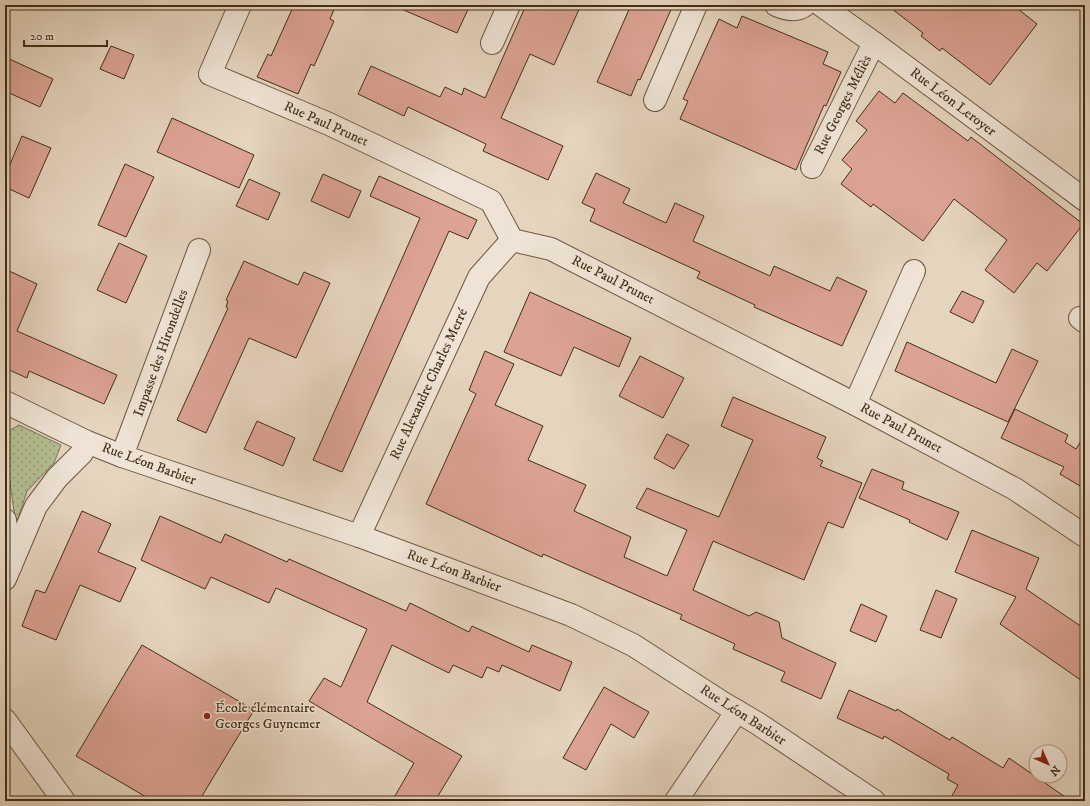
<svg xmlns="http://www.w3.org/2000/svg" width="1090" height="806" font-family="'IM FELL DW Pica',serif">
<style>
.grass{fill:url(#grass-dots);stroke:#7c7654}
.building{fill:#dca394;stroke:#432e15}
.lines{fill:none;stroke-linecap:round;stroke-linejoin:round}
.minor-casing{stroke:#6c583f;stroke-width:24}
.minor{stroke:#eee3d5;stroke-width:22}
.poi-dot{fill:#8f2418;stroke:#eee3d5;stroke-width:1.5}
.labels{text-anchor:middle;dominant-baseline:central;stroke-width:3;stroke-linejoin:round;paint-order:stroke}
.street-label{font-size:14px;fill:#432e15;stroke:#eee3d5}
.poi-label{font-size:14px;fill:#432e15;stroke:#eee3d5;text-anchor:start}
</style>
<defs>
<pattern id="grass-dots" width="8" height="8" patternUnits="userSpaceOnUse"><rect width="8" height="8" fill="#b4bd92"/><path d="M2 2h.1M6 6h.1" fill="none" stroke="#949a76" stroke-width="1.8" stroke-linecap="round"/></pattern>
</defs>
<rect width="100%" height="100%" fill="#e5d4be"/>
<filter id="stains"><feTurbulence type="fractalNoise" baseFrequency=".005" numOctaves="4"/><feColorMatrix values="0 0 0 0 .2 0 0 0 0 .09 0 0 0 0 .02 0 0 0 .5 -.17"/></filter>
<radialGradient id="worn" r=".72"><stop offset=".6" stop-color="#630" stop-opacity="0"/><stop offset="1" stop-color="#630" stop-opacity=".3"/></radialGradient>
<!-- grass -->
<path class="grass" d="M 19,425 L 61,445 L 54,463 L 27,491 L 16,525 L 5,448 L 5,433 Z"/>
<!-- building -->
<g class="building">
<path d="M 294,5 L 336,5 L 330,19 L 334,21 L 314,66 L 311,64 L 298,94 L 257,77 L 268,54 L 271,56 Z"/>
<path d="M 392,5 L 470,5 L 457,33 Z"/>
<path d="M 526,5 L 581,5 L 554,65 L 530,54 L 501,118 L 563,146 L 548,180 L 483,151 L 486,144 L 408,107 L 404,116 L 358,94 L 371,66 L 440,97 L 445,87 L 462,95 L 464,88 L 485,98 Z"/>
<path d="M 631,5 L 673,5 L 640,80 L 638,79 L 631,96 L 597,82 Z"/>
<path d="M 887,5 L 1013,5 L 1037,24 L 990,85 L 942,48 L 940,51 L 921,36 L 923,33 Z"/>
<path d="M 742,16 L 828,52 L 823,64 L 841,72 L 826,106 L 824,105 L 796,170 L 680,119 L 688,101 L 683,99 L 719,19 L 737,28 Z"/>
<path d="M 111,46 L 134,55 L 124,79 L 100,69 Z"/>
<path d="M 5,57 L 53,79 L 40,107 L 5,91 Z"/>
<path d="M 879,91 L 895,103 L 903,93 L 968,141 L 971,137 L 1083,224 L 1047,271 L 1037,263 L 1014,293 L 985,270 L 1007,240 L 954,199 L 923,241 L 873,204 L 871,207 L 841,184 L 852,169 L 842,160 L 867,130 L 856,121 Z"/>
<path d="M 172,118 L 254,155 L 239,188 L 157,152 Z"/>
<path d="M 22,136 L 51,148 L 29,198 L 5,187 L 5,176 Z"/>
<path d="M 125,164 L 154,177 L 126,237 L 98,225 Z"/>
<path d="M 596,173 L 630,189 L 623,203 L 666,223 L 675,203 L 704,216 L 693,241 L 770,276 L 774,266 L 830,291 L 837,277 L 867,291 L 842,346 L 754,307 L 755,305 L 697,278 L 700,272 L 590,221 L 595,209 L 582,203 Z"/>
<path d="M 323,174 L 361,191 L 349,218 L 311,201 Z"/>
<path d="M 379,176 L 477,220 L 468,239 L 449,231 L 342,472 L 313,460 L 420,218 L 370,196 Z"/>
<path d="M 249,179 L 280,193 L 268,220 L 236,206 Z"/>
<path d="M 119,243 L 147,256 L 126,303 L 97,290 Z"/>
<path d="M 244,261 L 298,285 L 304,272 L 330,283 L 296,358 L 249,338 L 206,433 L 177,420 L 228,308 L 226,307 L 228,301 L 226,300 Z"/>
<path d="M 5,269 L 37,284 L 17,331 L 117,375 L 104,404 L 29,371 L 27,378 L 5,368 Z"/>
<path d="M 962,291 L 984,301 L 973,323 L 950,312 Z"/>
<path d="M 530,292 L 631,338 L 619,367 L 574,347 L 561,376 L 504,352 Z"/>
<path d="M 907,342 L 996,383 L 1012,349 L 1038,361 L 1008,422 L 895,371 Z"/>
<path d="M 485,351 L 514,364 L 495,405 L 543,426 L 528,460 L 586,485 L 574,511 L 631,537 L 624,557 L 667,576 L 687,530 L 636,508 L 647,488 L 719,517 L 753,440 L 721,426 L 733,397 L 826,437 L 817,458 L 823,461 L 820,466 L 862,483 L 843,528 L 828,522 L 804,580 L 713,541 L 693,590 L 749,616 L 756,612 L 779,622 L 782,638 L 836,663 L 821,699 L 781,681 L 785,672 L 733,649 L 735,644 L 680,619 L 682,615 L 543,554 L 542,557 L 426,504 L 476,394 L 469,390 Z"/>
<path d="M 640,356 L 684,378 L 663,418 L 619,396 Z"/>
<path d="M 1015,409 L 1068,435 L 1065,442 L 1076,449 L 1085,435 L 1085,489 L 1060,474 L 1064,467 L 1001,438 Z"/>
<path d="M 257,421 L 295,438 L 283,466 L 244,449 Z"/>
<path d="M 667,434 L 689,445 L 674,469 L 654,458 Z"/>
<path d="M 872,469 L 904,482 L 902,489 L 959,512 L 947,540 L 909,522 L 910,520 L 859,498 Z"/>
<path d="M 82,511 L 111,524 L 98,552 L 136,568 L 120,602 L 80,585 L 56,640 L 22,626 L 36,590 L 45,593 Z"/>
<path d="M 160,516 L 221,543 L 225,534 L 287,562 L 289,559 L 406,611 L 410,603 L 469,632 L 472,626 L 529,652 L 532,645 L 572,662 L 560,691 L 502,665 L 499,672 L 487,667 L 482,678 L 453,665 L 449,673 L 392,645 L 367,702 L 462,756 L 435,801 L 392,801 L 414,763 L 309,701 L 324,678 L 341,687 L 367,629 L 276,588 L 269,603 L 211,577 L 205,589 L 141,560 Z"/>
<path d="M 972,530 L 1039,558 L 1026,589 L 1085,629 L 1085,683 L 1000,624 L 1016,597 L 955,572 Z"/>
<path d="M 936,590 L 957,599 L 941,638 L 920,630 Z"/>
<path d="M 861,604 L 887,616 L 876,642 L 850,631 Z"/>
<path d="M 142,645 L 254,710 L 199,801 L 153,801 L 76,756 Z"/>
<path d="M 604,687 L 649,712 L 634,738 L 611,724 L 586,770 L 563,758 Z"/>
<path d="M 849,690 L 896,711 L 897,709 L 950,740 L 952,737 L 1003,768 L 1009,758 L 1071,801 L 949,801 L 958,785 L 947,779 L 949,774 L 884,736 L 883,739 L 837,718 Z"/>
</g>
<g class="lines">
<!-- minor casing -->
<g class="minor-casing">
<g id="minor">
<path d="M 240,5 L 210,74 L 329,124 L 491,201 L 512,240 L 551,249 L 855,404 L 1015,489 L 1085,536"/>
<path d="M 776,5 C 785,9 796,12 805,5"/>
<path d="M 821,5 L 874,43 L 1085,200"/>
<path d="M 492,43 L 509,5"/>
<path d="M 655,100 L 696,5"/>
<path d="M 812,167 L 874,43"/>
<path d="M 1080,318 L 1085,322"/>
<path d="M 5,402 L 87,442 L 122,456 L 359,536 L 571,615 L 633,645 L 723,703 L 757,723 L 874,801"/>
<path d="M 855,404 L 914,271"/>
<path d="M 122,456 L 199,250"/>
<path d="M 5,520 L 11,565"/>
<path d="M 359,536 L 479,277 L 512,240"/>
<path d="M 5,579 L 36,506 L 57,478 L 82,453 L 87,442"/>
<path d="M 5,720 L 64,801"/>
<path d="M 676,801 L 737,711"/>
</g>
</g>
<!-- minor -->
<use href="#minor" class="minor"/>
</g>
<!-- markers -->
<circle class="poi-dot" cx="207" cy="716" r="4"/>
<g class="labels">
<!-- street labels -->
<g class="street-label">
<text transform="translate(953 102) rotate(37)">Rue Léon Leroyer</text>
<text transform="translate(843 105) rotate(-63)">Rue Georges Méliès</text>
<text transform="translate(326 124) rotate(24)">Rue Paul Prunet</text>
<text transform="translate(613 280) rotate(27)">Rue Paul Prunet</text>
<text transform="translate(161 353) rotate(-70)">Impasse des Hirondelles</text>
<text transform="translate(429 384) rotate(-65)">Rue Alexandre Charles Merré</text>
<text transform="translate(901 428) rotate(28)">Rue Paul Prunet</text>
<text transform="translate(149 464) rotate(20)">Rue Léon Barbier</text>
<text transform="translate(454 571) rotate(20)">Rue Léon Barbier</text>
<text transform="translate(743 715) rotate(33)">Rue Léon Barbier</text>
</g>
<!-- poi labels -->
<g class="poi-label">
<text x="215" y="708">École élémentaire<tspan x="215" dy="16">Georges Guynemer</tspan></text>
</g>
</g>
<!-- margin -->
<rect width="1090" height="806" fill="none" stroke="#e5d4be" stroke-width="20"/>
<rect x="6" y="6" width="1078" height="794" fill="none" stroke="#432e15" stroke-width="2"/>
<rect x="10" y="10" width="1070" height="786" fill="none" stroke="#432e15"/>
<!-- north arrow -->
<g transform="translate(1048 764) rotate(135)"><circle r="19" fill="#eee3d5" stroke="#aa9b88"/>
<path d="M0-3L7 15L0 10L-7 15Z" fill="#8f2418"/>
<text y="-6" font-size="11" font-weight="bold" text-anchor="middle" fill="#432e15">N</text>
</g>
<!-- scale -->
<path d="M24 40v6h83v-6" fill="none" stroke="#432e15" stroke-width="2"/>
<text x="30" y="40" font-size="12" fill="#432e15" stroke="#eee3d5" stroke-width="3" paint-order="stroke">20 m</text>
<rect width="100%" height="100%" filter="url(#stains)"/>
<rect width="100%" height="100%" fill="url(#worn)"/>
</svg>
